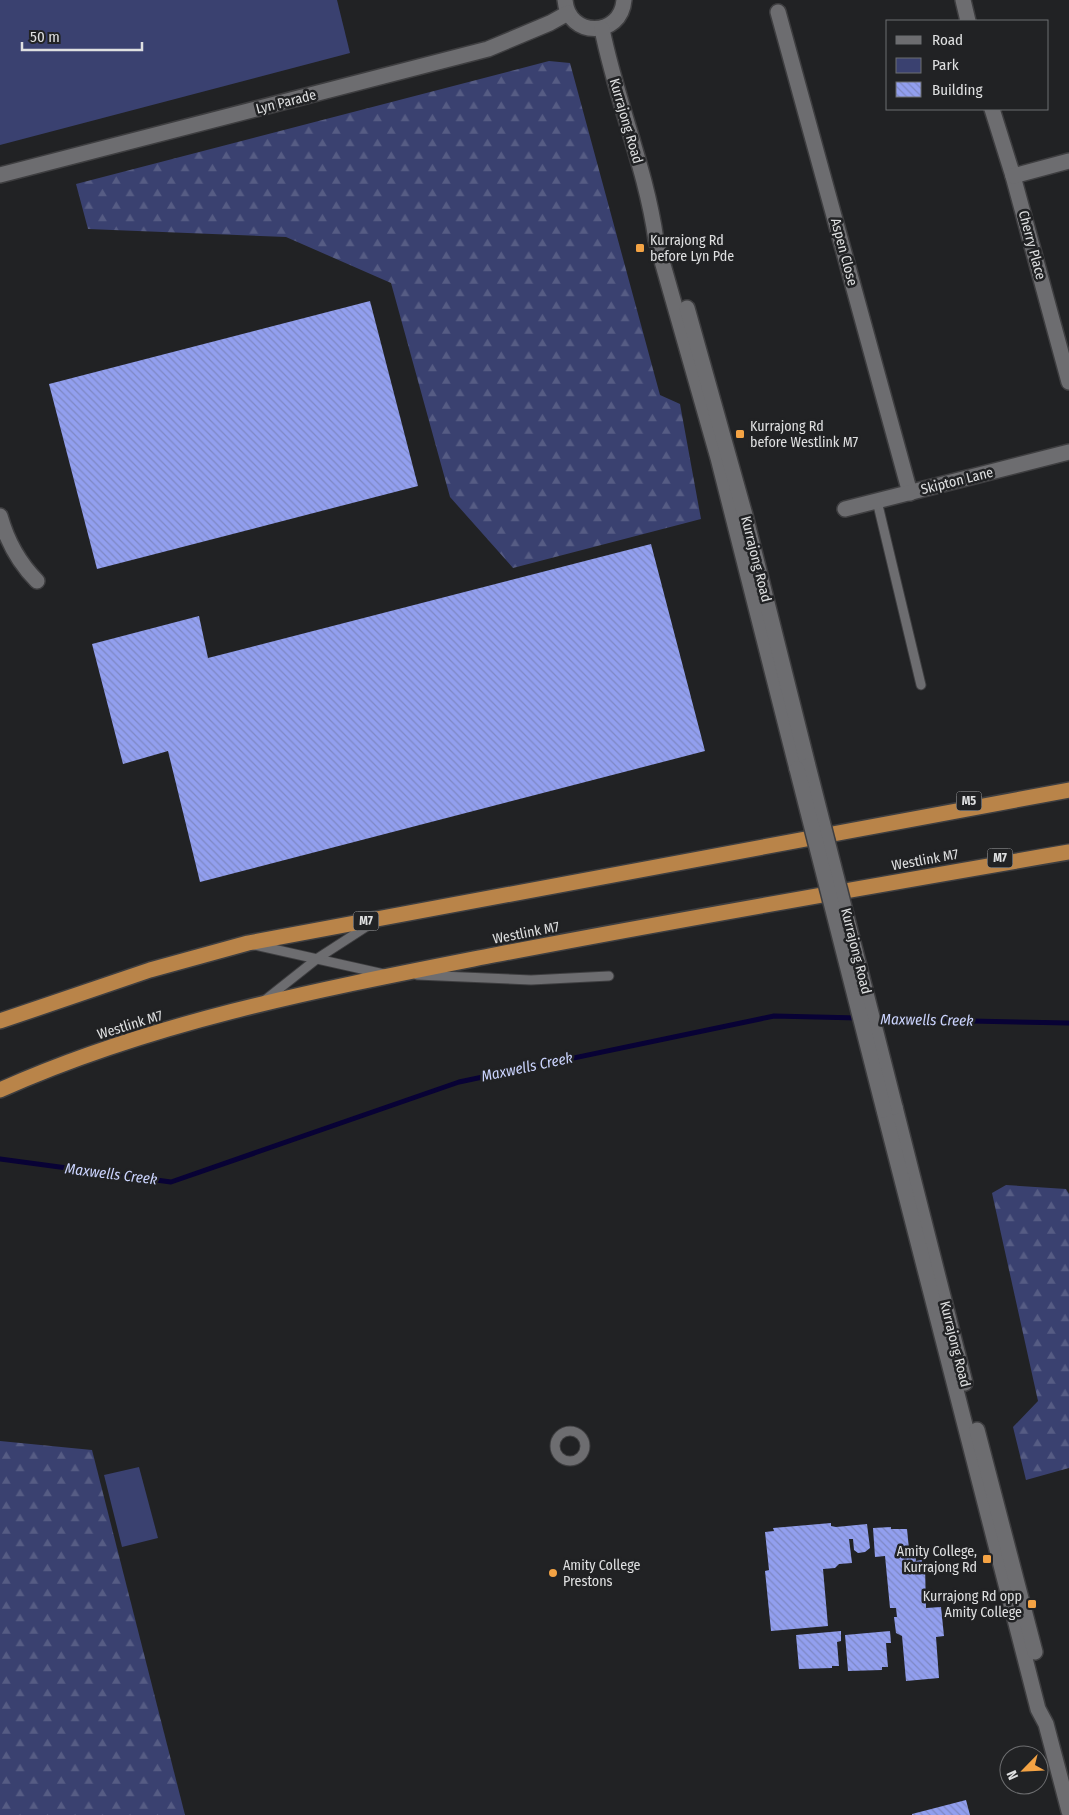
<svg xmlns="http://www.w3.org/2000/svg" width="1069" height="1815" font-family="'Fira Sans Condensed',sans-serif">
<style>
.green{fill:#3a4170}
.forest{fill:url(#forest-firs)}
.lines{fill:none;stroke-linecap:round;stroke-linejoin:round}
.stream{stroke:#080235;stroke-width:5}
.building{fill:url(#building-back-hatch)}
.lane-casing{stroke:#3e3e40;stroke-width:11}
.street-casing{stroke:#3e3e40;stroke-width:18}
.secondary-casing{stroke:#3e3e40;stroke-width:18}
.highway-casing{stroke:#3e3e40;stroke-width:18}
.lane{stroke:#6d6d70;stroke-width:9}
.street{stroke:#6d6d70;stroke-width:15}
.secondary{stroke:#6d6d70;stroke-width:15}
.highway{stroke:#b98449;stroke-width:15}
.secondary-bridge-casing{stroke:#3e3e40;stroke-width:18;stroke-linecap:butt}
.secondary-bridge{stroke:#6d6d70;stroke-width:15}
.poi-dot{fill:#f4a344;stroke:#212224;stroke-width:2}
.labels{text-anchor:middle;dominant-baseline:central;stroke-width:5;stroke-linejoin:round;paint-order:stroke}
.shield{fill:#212224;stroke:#a6a7a8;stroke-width:1}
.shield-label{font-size:12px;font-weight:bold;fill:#dfe0e1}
.street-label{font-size:14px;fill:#dfe0e1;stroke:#212224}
.poi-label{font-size:14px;fill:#dfe0e1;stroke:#212224;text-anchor:start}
.water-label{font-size:15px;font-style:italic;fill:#cbd4fe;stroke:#212224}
</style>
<defs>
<pattern id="forest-firs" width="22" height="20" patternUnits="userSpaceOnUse" patternTransform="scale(1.25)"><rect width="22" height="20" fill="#3a4170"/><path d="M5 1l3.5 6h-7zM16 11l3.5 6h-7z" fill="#565c84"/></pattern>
<pattern id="building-back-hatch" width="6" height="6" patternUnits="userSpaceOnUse" patternTransform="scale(1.25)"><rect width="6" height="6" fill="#929fef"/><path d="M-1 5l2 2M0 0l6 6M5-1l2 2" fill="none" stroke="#7e88c4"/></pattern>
</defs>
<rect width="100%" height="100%" fill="#212224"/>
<!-- green -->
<g class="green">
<path d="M 0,0 L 337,0 L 350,53 L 0,145 Z"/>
<path d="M 139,1467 L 158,1538 L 122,1547 L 104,1475 Z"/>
</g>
<!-- forest -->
<g class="forest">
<path d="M 549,61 L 570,63 L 660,395 L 680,404 L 701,519 L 513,568 L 450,497 L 391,283 L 286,237 L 88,229 L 76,184 Z"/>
<path d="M 1006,1185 L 1066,1189 L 1069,1194 L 1069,1468 L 1026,1480 L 1013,1427 L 1038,1401 L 992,1193 Z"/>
<path d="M 0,1441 L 92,1450 L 185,1815 L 0,1815 Z"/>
</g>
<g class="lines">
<!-- stream -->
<g class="stream">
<path d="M 875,1019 L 1069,1023"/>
<path d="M 0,1159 L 171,1182 L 459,1082 L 774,1016 L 859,1018"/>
</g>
</g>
<!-- building -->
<g class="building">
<path d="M 370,301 L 418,486 L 97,569 L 49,384 Z"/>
<path d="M 651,544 L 705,751 L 200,882 L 168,751 L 123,764 L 92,644 L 199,616 L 208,658 Z"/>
<path d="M 831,1523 L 831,1526 L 836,1527 L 867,1524 L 870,1548 L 865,1552 L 858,1553 L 854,1550 L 853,1539 L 849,1539 L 852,1563 L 839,1564 L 835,1568 L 823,1569 L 828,1626 L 771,1631 L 765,1571 L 769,1570 L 765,1532 L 774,1531 L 773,1528 Z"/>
<path d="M 891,1527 L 891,1529 L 907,1529 L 909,1549 L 915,1549 L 916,1561 L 922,1560 L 922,1566 L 925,1566 L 926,1608 L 941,1607 L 944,1636 L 936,1637 L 939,1678 L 906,1681 L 902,1636 L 896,1633 L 894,1617 L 897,1617 L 896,1608 L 890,1608 L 885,1556 L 875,1557 L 873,1528 Z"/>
<path d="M 841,1631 L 841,1641 L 837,1642 L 839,1666 L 832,1666 L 832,1668 L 799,1669 L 796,1635 Z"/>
<path d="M 890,1631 L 891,1643 L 886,1643 L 888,1667 L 882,1667 L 882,1670 L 848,1671 L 845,1635 Z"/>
<path d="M 966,1800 L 970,1815 L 912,1815 L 912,1814 Z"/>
</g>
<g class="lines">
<!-- lane casing -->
<g class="lane-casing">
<g id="lane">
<path d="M 877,501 L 921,685"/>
<path d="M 255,945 L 384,974"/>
<path d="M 417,975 L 531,980 L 609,976"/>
<path d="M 265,1000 L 318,958 L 372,923"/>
<circle cx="570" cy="1446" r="15"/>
</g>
</g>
<!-- street casing -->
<g class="street-casing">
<g id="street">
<path d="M 963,0 L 968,21"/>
<path d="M 778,12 L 910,493"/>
<path d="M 992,109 L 1013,176 L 1069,382"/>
<path d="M 1013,176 L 1069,161"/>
<path d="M 845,509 L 1069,452"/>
<path d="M 0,516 C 7,541 18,562 37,581"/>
</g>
</g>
<!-- secondary casing -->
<g class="secondary-casing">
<g id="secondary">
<path d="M 565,0 C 568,38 621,38 624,0"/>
<path d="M 602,29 C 616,100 646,168 656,240 L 718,458 L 797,769"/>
<path d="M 0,175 L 488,49 L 550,23 L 568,13"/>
<path d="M 687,308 L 745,515 L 808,766"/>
<path d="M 895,1107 L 965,1383"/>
<path d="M 884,1110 L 1038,1709 L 1046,1724 L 1069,1811"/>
<path d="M 977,1430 L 1035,1652"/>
</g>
</g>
<!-- highway casing -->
<g class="highway-casing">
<g id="highway">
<path d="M 0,1021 L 150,970 L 248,943 L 1069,790"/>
<path d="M 0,1090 C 156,1020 327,988 494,955 C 685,918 877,885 1069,852"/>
</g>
</g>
<!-- lane -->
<use href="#lane" class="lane"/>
<!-- street -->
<use href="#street" class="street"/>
<!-- secondary -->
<use href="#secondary" class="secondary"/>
<!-- highway -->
<use href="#highway" class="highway"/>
<!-- secondary-bridge casing -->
<g class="secondary-bridge-casing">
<g id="secondary-bridge">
<path d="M 808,766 L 895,1107"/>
<path d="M 797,769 L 884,1110"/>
</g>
</g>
<!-- secondary-bridge -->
<use href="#secondary-bridge" class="secondary-bridge"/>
</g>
<!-- markers -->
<g class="poi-dot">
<rect x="635" y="243" width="10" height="10" rx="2.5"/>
<rect x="735" y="429" width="10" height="10" rx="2.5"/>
<rect x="982" y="1554" width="10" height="10" rx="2.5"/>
<circle cx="553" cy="1573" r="5"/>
<rect x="1027" y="1599" width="10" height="10" rx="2.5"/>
</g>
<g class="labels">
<!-- shield labels -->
<g class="shield">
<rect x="956.5" y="791.5" width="25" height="19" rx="4"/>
<rect x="987.5" y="848.5" width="25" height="19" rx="4"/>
<rect x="353.5" y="911.5" width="25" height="19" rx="4"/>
</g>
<g class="shield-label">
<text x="969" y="801">M5</text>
<text x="1000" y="858">M7</text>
<text x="366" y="921">M7</text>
</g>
<!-- street labels -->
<g class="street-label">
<text transform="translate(286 102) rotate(-14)">Lyn Parade</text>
<text transform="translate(626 121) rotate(74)">Kurrajong Road</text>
<text transform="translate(1032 245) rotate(75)">Cherry Place</text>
<text transform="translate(844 252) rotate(75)">Aspen Close</text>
<text transform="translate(957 481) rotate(-14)">Skipton Lane</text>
<text transform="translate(756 559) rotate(76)">Kurrajong Road</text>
<text transform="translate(925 860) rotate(-10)">Westlink M7</text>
<text transform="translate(526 933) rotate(-11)">Westlink M7</text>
<text transform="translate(856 951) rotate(76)">Kurrajong Road</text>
<text transform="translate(130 1025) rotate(-17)">Westlink M7</text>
<text transform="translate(955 1344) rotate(76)">Kurrajong Road</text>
</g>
<!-- poi labels -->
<g class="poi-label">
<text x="650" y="240">Kurrajong Rd<tspan x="650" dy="16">before Lyn Pde</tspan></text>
<text x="750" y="426">Kurrajong Rd<tspan x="750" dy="16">before Westlink M7</tspan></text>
<text x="977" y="1551" text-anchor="end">Amity College,<tspan x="977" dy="16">Kurrajong Rd</tspan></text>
<text x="563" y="1565">Amity College<tspan x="563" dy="16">Prestons</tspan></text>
<text x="1022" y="1596" text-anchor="end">Kurrajong Rd opp<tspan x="1022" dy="16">Amity College</tspan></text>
</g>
<!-- water labels -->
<g class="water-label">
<text transform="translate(927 1020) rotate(1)">Maxwells Creek</text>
<text transform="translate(527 1067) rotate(-12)">Maxwells Creek</text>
<text transform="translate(111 1174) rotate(7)">Maxwells Creek</text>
</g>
</g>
<!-- legend -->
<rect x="886" y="20" width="162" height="90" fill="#212224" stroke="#6d6e70"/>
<rect x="896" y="36" width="25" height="8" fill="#6d6d70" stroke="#6d6e70"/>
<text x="932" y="45" font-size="15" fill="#dfe0e1">Road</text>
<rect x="896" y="58" width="25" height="15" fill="#3a4170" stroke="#6d6e70"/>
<text x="932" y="70" font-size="15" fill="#dfe0e1">Park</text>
<rect x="896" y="82" width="25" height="15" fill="url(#building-back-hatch)" stroke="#6d6e70"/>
<text x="932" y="95" font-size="15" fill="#dfe0e1">Building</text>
<!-- north arrow -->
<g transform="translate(1024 1770) rotate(246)"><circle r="24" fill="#212224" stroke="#6d6e70"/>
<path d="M0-4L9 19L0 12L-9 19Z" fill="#f4a344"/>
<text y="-8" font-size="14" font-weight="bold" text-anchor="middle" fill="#dfe0e1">N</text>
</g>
<!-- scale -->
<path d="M22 42v8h120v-8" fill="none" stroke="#dfe0e1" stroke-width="2.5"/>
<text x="30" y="42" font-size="15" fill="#dfe0e1" stroke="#212224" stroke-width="4" paint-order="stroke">50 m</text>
</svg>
